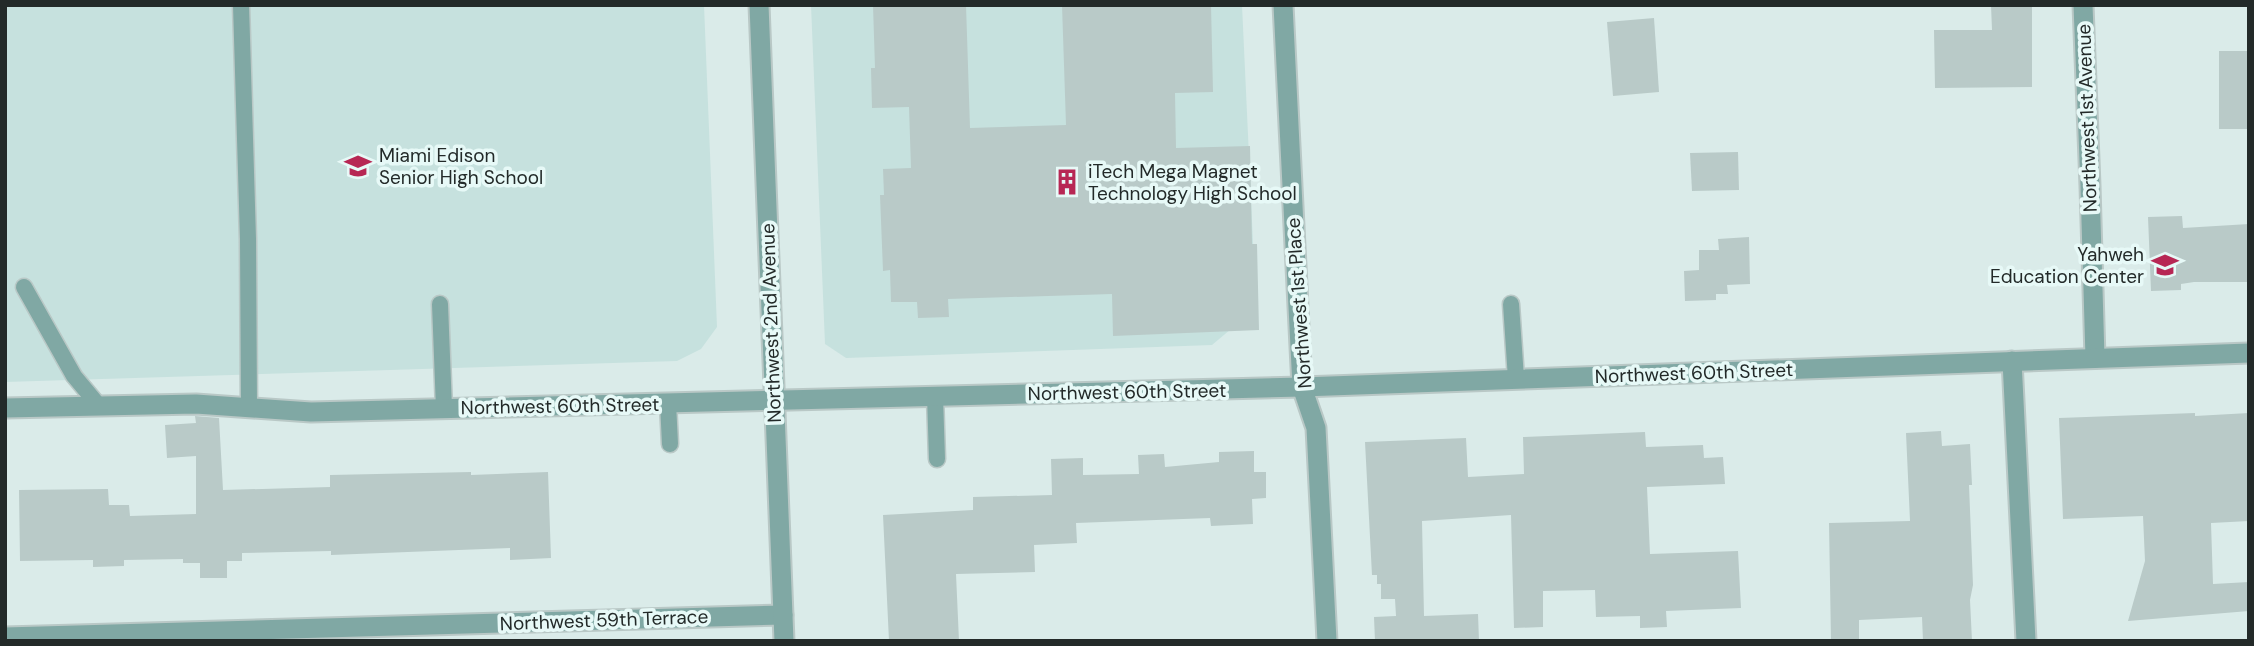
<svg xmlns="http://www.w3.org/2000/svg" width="2254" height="646" font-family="'DM Sans',sans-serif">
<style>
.built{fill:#c6e1de}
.building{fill:#b9cac8}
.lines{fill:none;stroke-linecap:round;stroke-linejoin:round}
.service-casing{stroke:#b9c8c6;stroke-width:19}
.minor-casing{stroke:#b9c8c6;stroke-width:23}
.tertiary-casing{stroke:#b9c8c6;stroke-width:23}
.service{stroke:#80a8a4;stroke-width:16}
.minor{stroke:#80a8a4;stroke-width:19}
.tertiary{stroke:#80a8a4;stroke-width:19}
.labels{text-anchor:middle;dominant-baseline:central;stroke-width:7;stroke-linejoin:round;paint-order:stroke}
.street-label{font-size:19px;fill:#232a29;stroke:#e7f9f7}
.poi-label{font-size:19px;fill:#232a29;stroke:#e7f9f7;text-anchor:start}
</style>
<rect width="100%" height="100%" fill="#daebe9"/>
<!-- built -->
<g class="built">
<path d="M 5,5 L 704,5 L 717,327 L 701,349 L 677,361 L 5,382 Z"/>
<path d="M 811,5 L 1242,5 L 1256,308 L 1212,345 L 846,358 L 825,344 Z"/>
</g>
<!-- building -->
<g class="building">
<path d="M 873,5 L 966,5 L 970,128 L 1066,125 L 1062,5 L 1211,5 L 1213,92 L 1175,93 L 1176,148 L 1250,146 L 1252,244 L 1257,244 L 1259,330 L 1113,336 L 1112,294 L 948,299 L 949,317 L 918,318 L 917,302 L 891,302 L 890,270 L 883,271 L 880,195 L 884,195 L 883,169 L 911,168 L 909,107 L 872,108 L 871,68 L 875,68 Z"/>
<path d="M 1991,5 L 2032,5 L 2032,87 L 1935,88 L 1934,30 L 1992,30 Z"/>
<path d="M 1654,18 L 1659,92 L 1613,96 L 1607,22 Z"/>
<rect x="2219" y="51" width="30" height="78"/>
<path d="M 1738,152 L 1739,190 L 1692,191 L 1690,153 Z"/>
<path d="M 2182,216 L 2183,228 L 2249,224 L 2249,282 L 2194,282 L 2181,284 L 2181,290 L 2151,291 L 2148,217 Z"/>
<path d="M 1749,237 L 1750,284 L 1727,285 L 1728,294 L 1716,294 L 1716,300 L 1685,301 L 1684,271 L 1699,270 L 1699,250 L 1719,250 L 1718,239 Z"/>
<path d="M 2195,413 L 2195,416 L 2249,413 L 2249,521 L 2211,523 L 2213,584 L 2249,582 L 2249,611 L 2128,621 L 2145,561 L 2143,516 L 2063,519 L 2059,418 Z"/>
<path d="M 195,416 L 219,418 L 223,490 L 330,487 L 330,475 L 471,472 L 471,475 L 548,472 L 551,558 L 510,560 L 510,548 L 331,555 L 331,551 L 242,553 L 242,561 L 227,561 L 227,578 L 200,578 L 200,563 L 183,563 L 183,559 L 124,560 L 124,566 L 93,567 L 93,560 L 20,561 L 19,490 L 108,489 L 109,505 L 129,505 L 130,516 L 196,514 L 196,456 L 167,458 L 165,425 L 196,423 Z"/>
<path d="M 1941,431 L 1942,446 L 1970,444 L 1972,485 L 1969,485 L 1973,585 L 1970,600 L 1972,641 L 1923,641 L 1922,617 L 1859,620 L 1859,641 L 1831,641 L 1829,523 L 1910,521 L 1906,433 Z"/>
<path d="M 1645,432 L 1646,447 L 1703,445 L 1704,458 L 1723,457 L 1725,484 L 1647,487 L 1650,554 L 1738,551 L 1741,608 L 1666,611 L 1667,627 L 1640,628 L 1640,616 L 1596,617 L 1595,590 L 1543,591 L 1543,627 L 1514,628 L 1511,515 L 1422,521 L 1424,616 L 1478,614 L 1479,641 L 1375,641 L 1374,617 L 1396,616 L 1395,599 L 1381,599 L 1381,584 L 1377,584 L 1377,575 L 1372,575 L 1365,442 L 1466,438 L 1468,477 L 1524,474 L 1523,437 Z"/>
<path d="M 1254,451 L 1254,472 L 1266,472 L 1266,498 L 1252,499 L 1253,524 L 1211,526 L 1210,518 L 1076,523 L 1077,543 L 1034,545 L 1035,572 L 956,574 L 959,641 L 889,641 L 883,515 L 973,510 L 973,497 L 1052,495 L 1051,459 L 1083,458 L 1083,475 L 1139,474 L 1138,455 L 1164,454 L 1165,467 L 1219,462 L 1219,452 Z"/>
</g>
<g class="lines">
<!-- service casing -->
<g class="service-casing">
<g id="service">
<path d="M 241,5 L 248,239 L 249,408"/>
<path d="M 24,287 L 74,376 L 99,406"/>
<path d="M 440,304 L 444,409"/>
<path d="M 1511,304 L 1516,379"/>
<path d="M 935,396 L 937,459"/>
<path d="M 668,403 L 670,444"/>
</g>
</g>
<!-- minor casing -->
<g class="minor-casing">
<g id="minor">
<path d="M 1283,5 L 1302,387 L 1316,428 L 1327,641"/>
<path d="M 2083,5 L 2090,186 L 2095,358"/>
<path d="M 2012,361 L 2026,641"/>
<path d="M 5,408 L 196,404 L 311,412 L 1302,387 L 2249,353"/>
<path d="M 5,637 L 783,615"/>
</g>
</g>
<!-- tertiary casing -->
<g class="tertiary-casing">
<path id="tertiary" d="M 759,5 L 784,641"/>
</g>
<!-- service -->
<use href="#service" class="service"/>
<!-- minor -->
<use href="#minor" class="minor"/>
<!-- tertiary -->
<use href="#tertiary" class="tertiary"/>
</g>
<!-- icons -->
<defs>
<g id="school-bare" transform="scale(2.1)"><path d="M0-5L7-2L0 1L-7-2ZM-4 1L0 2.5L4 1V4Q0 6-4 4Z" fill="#b72754" stroke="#e7f9f7" stroke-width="2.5" paint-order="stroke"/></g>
<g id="building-bare" transform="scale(2.1)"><path d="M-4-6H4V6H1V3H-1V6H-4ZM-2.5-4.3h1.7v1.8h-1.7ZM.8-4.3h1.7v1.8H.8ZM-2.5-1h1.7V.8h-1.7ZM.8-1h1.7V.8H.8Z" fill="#b72754" stroke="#e7f9f7" stroke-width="2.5" paint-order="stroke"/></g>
</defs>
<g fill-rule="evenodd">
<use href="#school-bare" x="358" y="166"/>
<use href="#building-bare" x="1067" y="182"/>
<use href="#school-bare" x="2165" y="265"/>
</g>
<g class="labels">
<!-- street labels -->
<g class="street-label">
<text transform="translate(2087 118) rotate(-92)">Northwest 1st Avenue</text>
<text transform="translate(1299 303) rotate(-94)">Northwest 1st Place</text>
<text transform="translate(771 323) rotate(-92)">Northwest 2nd Avenue</text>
<text transform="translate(1694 373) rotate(-2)">Northwest 60th Street</text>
<text transform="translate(1127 392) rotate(-1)">Northwest 60th Street</text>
<text transform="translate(560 406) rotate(-1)">Northwest 60th Street</text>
<text transform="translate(604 620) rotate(-2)">Northwest 59th Terrace</text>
</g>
<!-- poi labels -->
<g class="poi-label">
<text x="379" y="155">Miami Edison<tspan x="379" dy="22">Senior High School</tspan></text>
<text x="1088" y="171">iTech Mega Magnet<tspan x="1088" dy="22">Technology High School</tspan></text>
<text x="2144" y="254" text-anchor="end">Yahweh<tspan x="2144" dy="22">Education Center</tspan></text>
</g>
</g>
<!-- border -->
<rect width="2254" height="646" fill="none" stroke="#232a29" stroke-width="14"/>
</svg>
